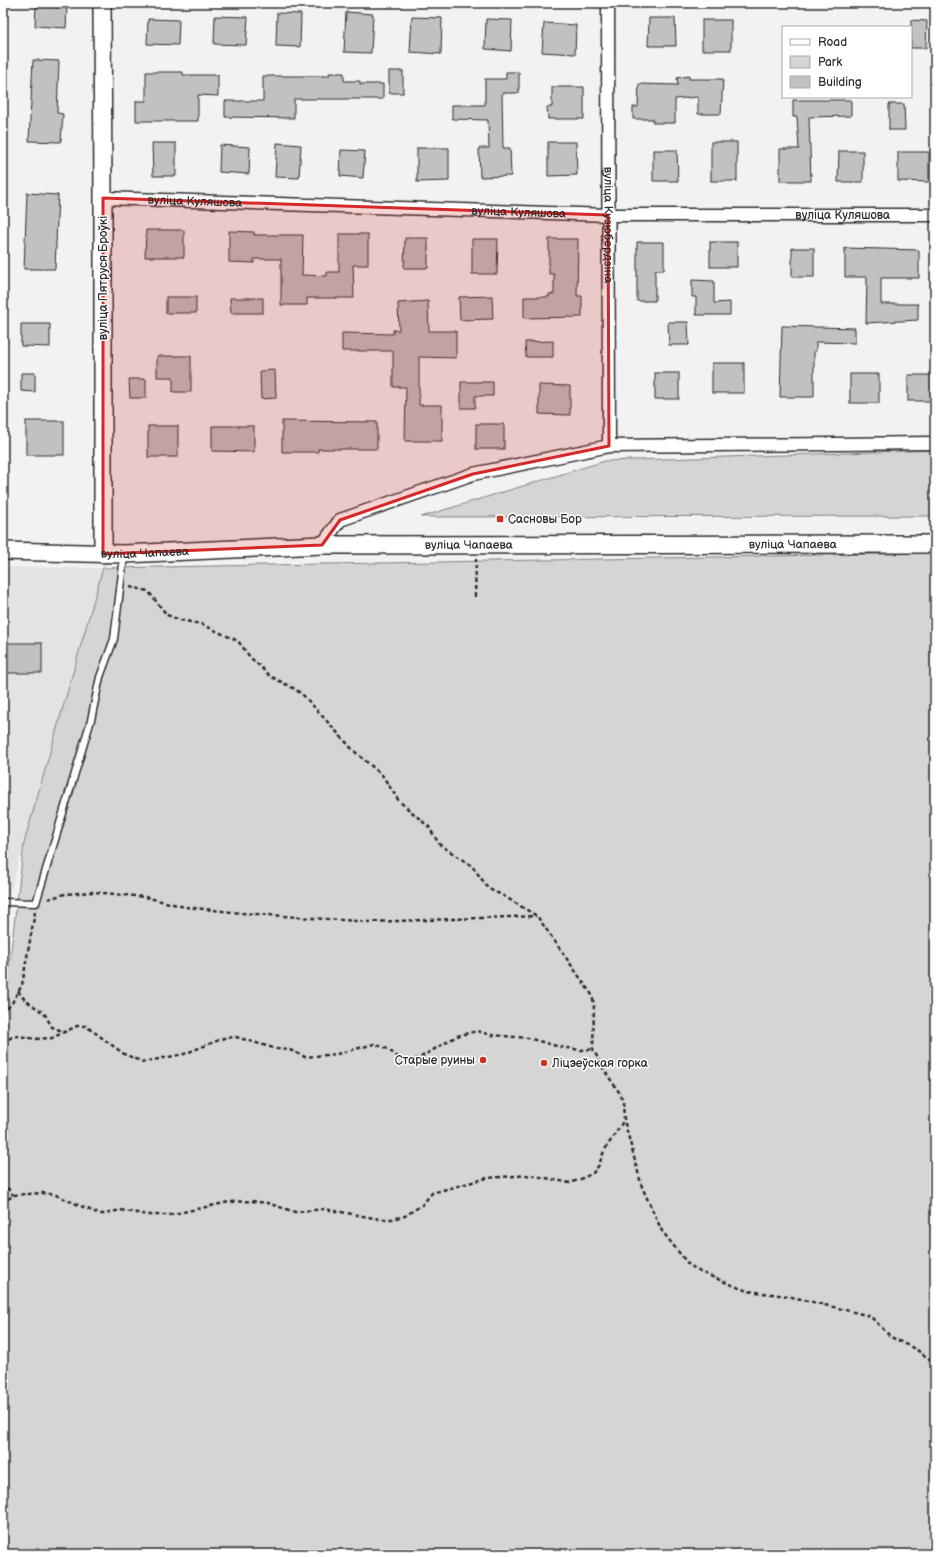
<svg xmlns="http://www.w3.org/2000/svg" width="938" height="1557" font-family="'Balsamiq Sans',sans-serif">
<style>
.built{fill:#e3e3e3}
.green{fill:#d5d5d5;stroke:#808080}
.building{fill:#c1c1c1;stroke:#2b2b2b}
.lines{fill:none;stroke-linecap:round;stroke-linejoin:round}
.lane-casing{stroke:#2b2b2b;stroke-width:9}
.street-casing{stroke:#2b2b2b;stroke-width:15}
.secondary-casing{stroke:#2b2b2b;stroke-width:20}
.path{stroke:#2b2b2b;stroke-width:2.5;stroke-dasharray:4 3;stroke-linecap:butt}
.lane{stroke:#fff;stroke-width:6}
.street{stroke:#fff;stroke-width:12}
.secondary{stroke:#fff;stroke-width:17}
.marked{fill:#d62828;fill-opacity:0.2;stroke:#d62828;stroke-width:3;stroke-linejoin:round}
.poi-dot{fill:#c8321e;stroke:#fff;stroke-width:1.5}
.labels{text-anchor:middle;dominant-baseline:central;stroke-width:3;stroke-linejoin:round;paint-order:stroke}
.street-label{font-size:12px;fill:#2b2b2b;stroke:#fff}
.poi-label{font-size:12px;fill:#2b2b2b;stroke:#fff;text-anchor:start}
</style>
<rect width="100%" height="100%" fill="#f2f2f2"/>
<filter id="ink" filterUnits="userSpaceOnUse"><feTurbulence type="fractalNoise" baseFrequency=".025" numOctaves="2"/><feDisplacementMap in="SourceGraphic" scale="8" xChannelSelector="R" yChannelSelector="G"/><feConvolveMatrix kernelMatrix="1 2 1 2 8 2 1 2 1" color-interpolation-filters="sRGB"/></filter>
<g filter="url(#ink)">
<!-- built -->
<path class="built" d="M 3,567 L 103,568 L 3,917 Z"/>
<!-- green -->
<g class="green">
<path d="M 935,450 L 935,516 L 421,517 L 605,461 Z"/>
<path d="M 935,553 L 935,1554 L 3,1554 L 3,988 L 7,983 L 24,843 L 103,568 Z"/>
</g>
<!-- building -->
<g class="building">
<path d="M 36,6 L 67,8 L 66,28 L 35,26 Z"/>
<path d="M 346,12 L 373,14 L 371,53 L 344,52 Z"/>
<path d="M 277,13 L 301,14 L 300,47 L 276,46 Z"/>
<path d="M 215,16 L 248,17 L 246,45 L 214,44 Z"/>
<path d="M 412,17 L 442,18 L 441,54 L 410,52 Z"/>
<path d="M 649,18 L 675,18 L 676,46 L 648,46 Z"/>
<path d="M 148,19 L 179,20 L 178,45 L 147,44 Z"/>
<path d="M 486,19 L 512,20 L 511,51 L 485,49 Z"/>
<rect x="702" y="20" width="29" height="30"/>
<path d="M 911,20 L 927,21 L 926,48 L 911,48 Z"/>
<path d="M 544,23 L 576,25 L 575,54 L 542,52 Z"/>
<path d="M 33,60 L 59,61 L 57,113 L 63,114 L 61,142 L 29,141 Z"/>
<rect x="389" y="71" width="14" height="22"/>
<path d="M 146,72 L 183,72 L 183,75 L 218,75 L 218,96 L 198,95 L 198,121 L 136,121 L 136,101 L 146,101 Z"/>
<path d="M 506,72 L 519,72 L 519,93 L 502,93 L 503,148 L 510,148 L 511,176 L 480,177 L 479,148 L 489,148 L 488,120 L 452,119 L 452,105 L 485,105 L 485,79 L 506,79 Z"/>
<path d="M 329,73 L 344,73 L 344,81 L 360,81 L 360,84 L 383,84 L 383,99 L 294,99 L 294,118 L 225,117 L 225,101 L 263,101 L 263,76 L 329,76 Z"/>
<path d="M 689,76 L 689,79 L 723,79 L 721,114 L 698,114 L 698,97 L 675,99 L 675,123 L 653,123 L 653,119 L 633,119 L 633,107 L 638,107 L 639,84 L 678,85 L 677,78 Z"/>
<path d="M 552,87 L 584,87 L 584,119 L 548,119 L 547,107 L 552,107 Z"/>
<path d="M 793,100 L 851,100 L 851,116 L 809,117 L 811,181 L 780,181 L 780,149 L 799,149 L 797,117 L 793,117 Z"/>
<path d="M 889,104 L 904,104 L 905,130 L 889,130 Z"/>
<path d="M 548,142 L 576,142 L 577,175 L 548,176 Z"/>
<rect x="711" y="142" width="26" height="39"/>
<path d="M 152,143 L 176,143 L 176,176 L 153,176 Z"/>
<path d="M 277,143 L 301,145 L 299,178 L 275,177 Z"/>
<path d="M 220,145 L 250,147 L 249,174 L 219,172 Z"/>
<path d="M 417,148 L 449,148 L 449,181 L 417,182 Z"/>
<path d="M 341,150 L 365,151 L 363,178 L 340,176 Z"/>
<path d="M 653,150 L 677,150 L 678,181 L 653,181 Z"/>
<path d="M 839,151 L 863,151 L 863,182 L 838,182 Z"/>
<path d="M 898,152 L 929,152 L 929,182 L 898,181 Z"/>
<path d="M 27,193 L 58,195 L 55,269 L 24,269 Z"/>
<path d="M 146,230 L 184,230 L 184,257 L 145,257 Z"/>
<path d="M 229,231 L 254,232 L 254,235 L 303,235 L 302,275 L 327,276 L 327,272 L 339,272 L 339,234 L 368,234 L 368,265 L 353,265 L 354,298 L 307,298 L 307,305 L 281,305 L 281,259 L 254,259 L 254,263 L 229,262 Z"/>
<path d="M 405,238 L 428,238 L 428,268 L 404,268 Z"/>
<path d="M 472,239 L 498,239 L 497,274 L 472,274 Z"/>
<path d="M 549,239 L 578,239 L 577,296 L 582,296 L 582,317 L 524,318 L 524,297 L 549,297 L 549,294 L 554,294 L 554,274 L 549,274 Z"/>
<path d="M 637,242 L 664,242 L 664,270 L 655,270 L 655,301 L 637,301 Z"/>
<rect x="710" y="242" width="27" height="25"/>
<rect x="792" y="248" width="22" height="29"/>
<path d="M 845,248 L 919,250 L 919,278 L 881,278 L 881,304 L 918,304 L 918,320 L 866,323 L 867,277 L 845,277 Z"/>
<path d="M 692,280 L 714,281 L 714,303 L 730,302 L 730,315 L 696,315 L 696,297 L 692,297 Z"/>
<path d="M 492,296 L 493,319 L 460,320 L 459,297 Z"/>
<rect x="166" y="297" width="30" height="16"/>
<path d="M 230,298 L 263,298 L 263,313 L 231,313 Z"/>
<path d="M 428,301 L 429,331 L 456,331 L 456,358 L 419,357 L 419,405 L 442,405 L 442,441 L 405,441 L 406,387 L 393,387 L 393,351 L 342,351 L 342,333 L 393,334 L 393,330 L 399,330 L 398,303 Z"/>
<path d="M 668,322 L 688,322 L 689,345 L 669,345 Z"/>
<path d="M 21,324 L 50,324 L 50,347 L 21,346 Z"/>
<path d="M 782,326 L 855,328 L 855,343 L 816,342 L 816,351 L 814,351 L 814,397 L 780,397 Z"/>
<path d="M 553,341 L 553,357 L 526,357 L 525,342 Z"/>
<path d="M 157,356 L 191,356 L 191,392 L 173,392 L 173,377 L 157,377 Z"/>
<rect x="712" y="363" width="32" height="30"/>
<path d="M 275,370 L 276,398 L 261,399 L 260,371 Z"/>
<path d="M 21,373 L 35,373 L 35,392 L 21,391 Z"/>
<rect x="655" y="373" width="24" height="26"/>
<rect x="850" y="374" width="29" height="29"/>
<rect x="908" y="375" width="27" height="26"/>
<path d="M 129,379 L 146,379 L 146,398 L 130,398 Z"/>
<path d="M 461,382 L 493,382 L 493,396 L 475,396 L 475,408 L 461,408 Z"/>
<path d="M 539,385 L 570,386 L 570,415 L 539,414 Z"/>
<rect x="26" y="421" width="38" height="34"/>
<path d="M 282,421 L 377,422 L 377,449 L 318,449 L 318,452 L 282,452 Z"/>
<rect x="476" y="424" width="28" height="25"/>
<rect x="148" y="426" width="30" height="31"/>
<path d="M 212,426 L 254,426 L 254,452 L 212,451 Z"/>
<rect x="3" y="643" width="39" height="30"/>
</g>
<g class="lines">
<!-- lane casing -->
<g class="lane-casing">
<path id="lane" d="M 3,902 L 36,903 L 91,720 L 100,677 L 114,639 L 124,556"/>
</g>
<!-- street casing -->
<g class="street-casing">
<g id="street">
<path id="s1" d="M 608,3 L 609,446"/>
<path id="s2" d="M 103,198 L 608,215 L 935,215"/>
<path d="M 322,545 L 340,520 L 473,474 L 609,446 L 935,443"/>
</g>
</g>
<!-- secondary casing -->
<g class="secondary-casing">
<g id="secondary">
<path d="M 102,3 L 103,198 L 103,554"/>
<path id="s3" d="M 3,551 L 124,554 L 322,545 L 935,544"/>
</g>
</g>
<!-- path -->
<g class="path">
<path d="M 130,587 L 148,591 L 167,615 L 180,620 L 201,624 L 238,641 L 250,657 L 270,676 L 295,689 L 304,696 L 354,751 L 382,775 L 399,801 L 429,827 L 439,844 L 472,866 L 489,889 L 502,895 L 537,916 L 592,995 L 594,1004 L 593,1049 L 604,1070 L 619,1092 L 623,1101 L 624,1120 L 642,1187 L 662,1231 L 688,1264 L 700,1272 L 747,1291 L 788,1296 L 870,1316 L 891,1337 L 917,1350 L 935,1363"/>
<path d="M 475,597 L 476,559"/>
<path d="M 48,899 L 65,894 L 94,892 L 145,897 L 185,907 L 241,913 L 370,922 L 536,916"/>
<path d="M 18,991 L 25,1000 L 44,1013 L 52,1027 L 62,1031"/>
<path d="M 3,1014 L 12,1003 L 22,985 L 35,912"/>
<path d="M 3,1043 L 12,1037 L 19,1036 L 35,1039 L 52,1038 L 77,1026 L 86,1026 L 124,1054 L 143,1062 L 184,1054 L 224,1038 L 236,1037 L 277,1049 L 290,1050 L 305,1057 L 337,1054 L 374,1044 L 386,1048 L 402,1060 L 409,1062 L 421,1057 L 457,1036 L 477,1031 L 491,1035 L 528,1038 L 560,1047 L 581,1050 L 593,1049"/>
<path d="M 3,1182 L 13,1195"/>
<path d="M 3,1204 L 13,1195 L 43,1193 L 56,1195 L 99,1214 L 105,1214 L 120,1210 L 148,1215 L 169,1215 L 229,1202 L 252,1201 L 267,1203 L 295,1212 L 324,1209 L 379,1219 L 392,1219 L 405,1216 L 422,1205 L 432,1193 L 487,1178 L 531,1175 L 570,1183 L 581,1179 L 593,1173 L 599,1165 L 604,1151 L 624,1120"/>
</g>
<!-- lane -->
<use href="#lane" class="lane"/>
<!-- street -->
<use href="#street" class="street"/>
<!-- secondary -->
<use href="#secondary" class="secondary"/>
</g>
</g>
<!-- marked area -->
<path class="marked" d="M 103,198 L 608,215 L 609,446 L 473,474 L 340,520 L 322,545 L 103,554 Z"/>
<!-- markers -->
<g class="poi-dot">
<rect x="496" y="515" width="8" height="8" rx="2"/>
<circle cx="483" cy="1060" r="4"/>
<circle cx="544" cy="1063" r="4"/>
</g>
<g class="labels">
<!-- street labels -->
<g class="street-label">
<text stroke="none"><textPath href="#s2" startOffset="92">вуліца Куляшова</textPath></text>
<text stroke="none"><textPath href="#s2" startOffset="416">вуліца Куляшова</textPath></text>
<text stroke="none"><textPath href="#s2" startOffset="740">вуліца Куляшова</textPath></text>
<text stroke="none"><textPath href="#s1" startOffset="222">вуліца Кузюбердзіна</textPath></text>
<text transform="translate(103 278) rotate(-90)">вуліца Пятруся Броўкі</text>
<text stroke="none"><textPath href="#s3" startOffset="790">вуліца Чапаева</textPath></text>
<text stroke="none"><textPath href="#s3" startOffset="466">вуліца Чапаева</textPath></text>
<text stroke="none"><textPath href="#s3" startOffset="142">вуліца Чапаева</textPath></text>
</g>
<!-- poi labels -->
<g class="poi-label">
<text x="508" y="519">Сасновы Бор</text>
<text x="475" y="1060" text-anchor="end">Старые руины</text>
<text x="552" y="1063">Ліцэеўская горка</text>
</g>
</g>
<!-- margin -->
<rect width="938" height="1557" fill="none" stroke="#fff" stroke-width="16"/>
<rect x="8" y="8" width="922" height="1541" fill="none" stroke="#2b2b2b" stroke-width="1.5" filter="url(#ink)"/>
<!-- legend -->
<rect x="782" y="26" width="130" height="72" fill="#ffffff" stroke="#aaaaaa"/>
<rect x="790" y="39" width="20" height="6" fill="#ffffff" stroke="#aaaaaa"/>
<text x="818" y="46" font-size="12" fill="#2b2b2b">Road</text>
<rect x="790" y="56" width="20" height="12" fill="#d5d5d5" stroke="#aaaaaa"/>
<text x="818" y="66" font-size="12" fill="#2b2b2b">Park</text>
<rect x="790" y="76" width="20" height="12" fill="#c1c1c1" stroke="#aaaaaa"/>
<text x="818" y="86" font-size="12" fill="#2b2b2b">Building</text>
</svg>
